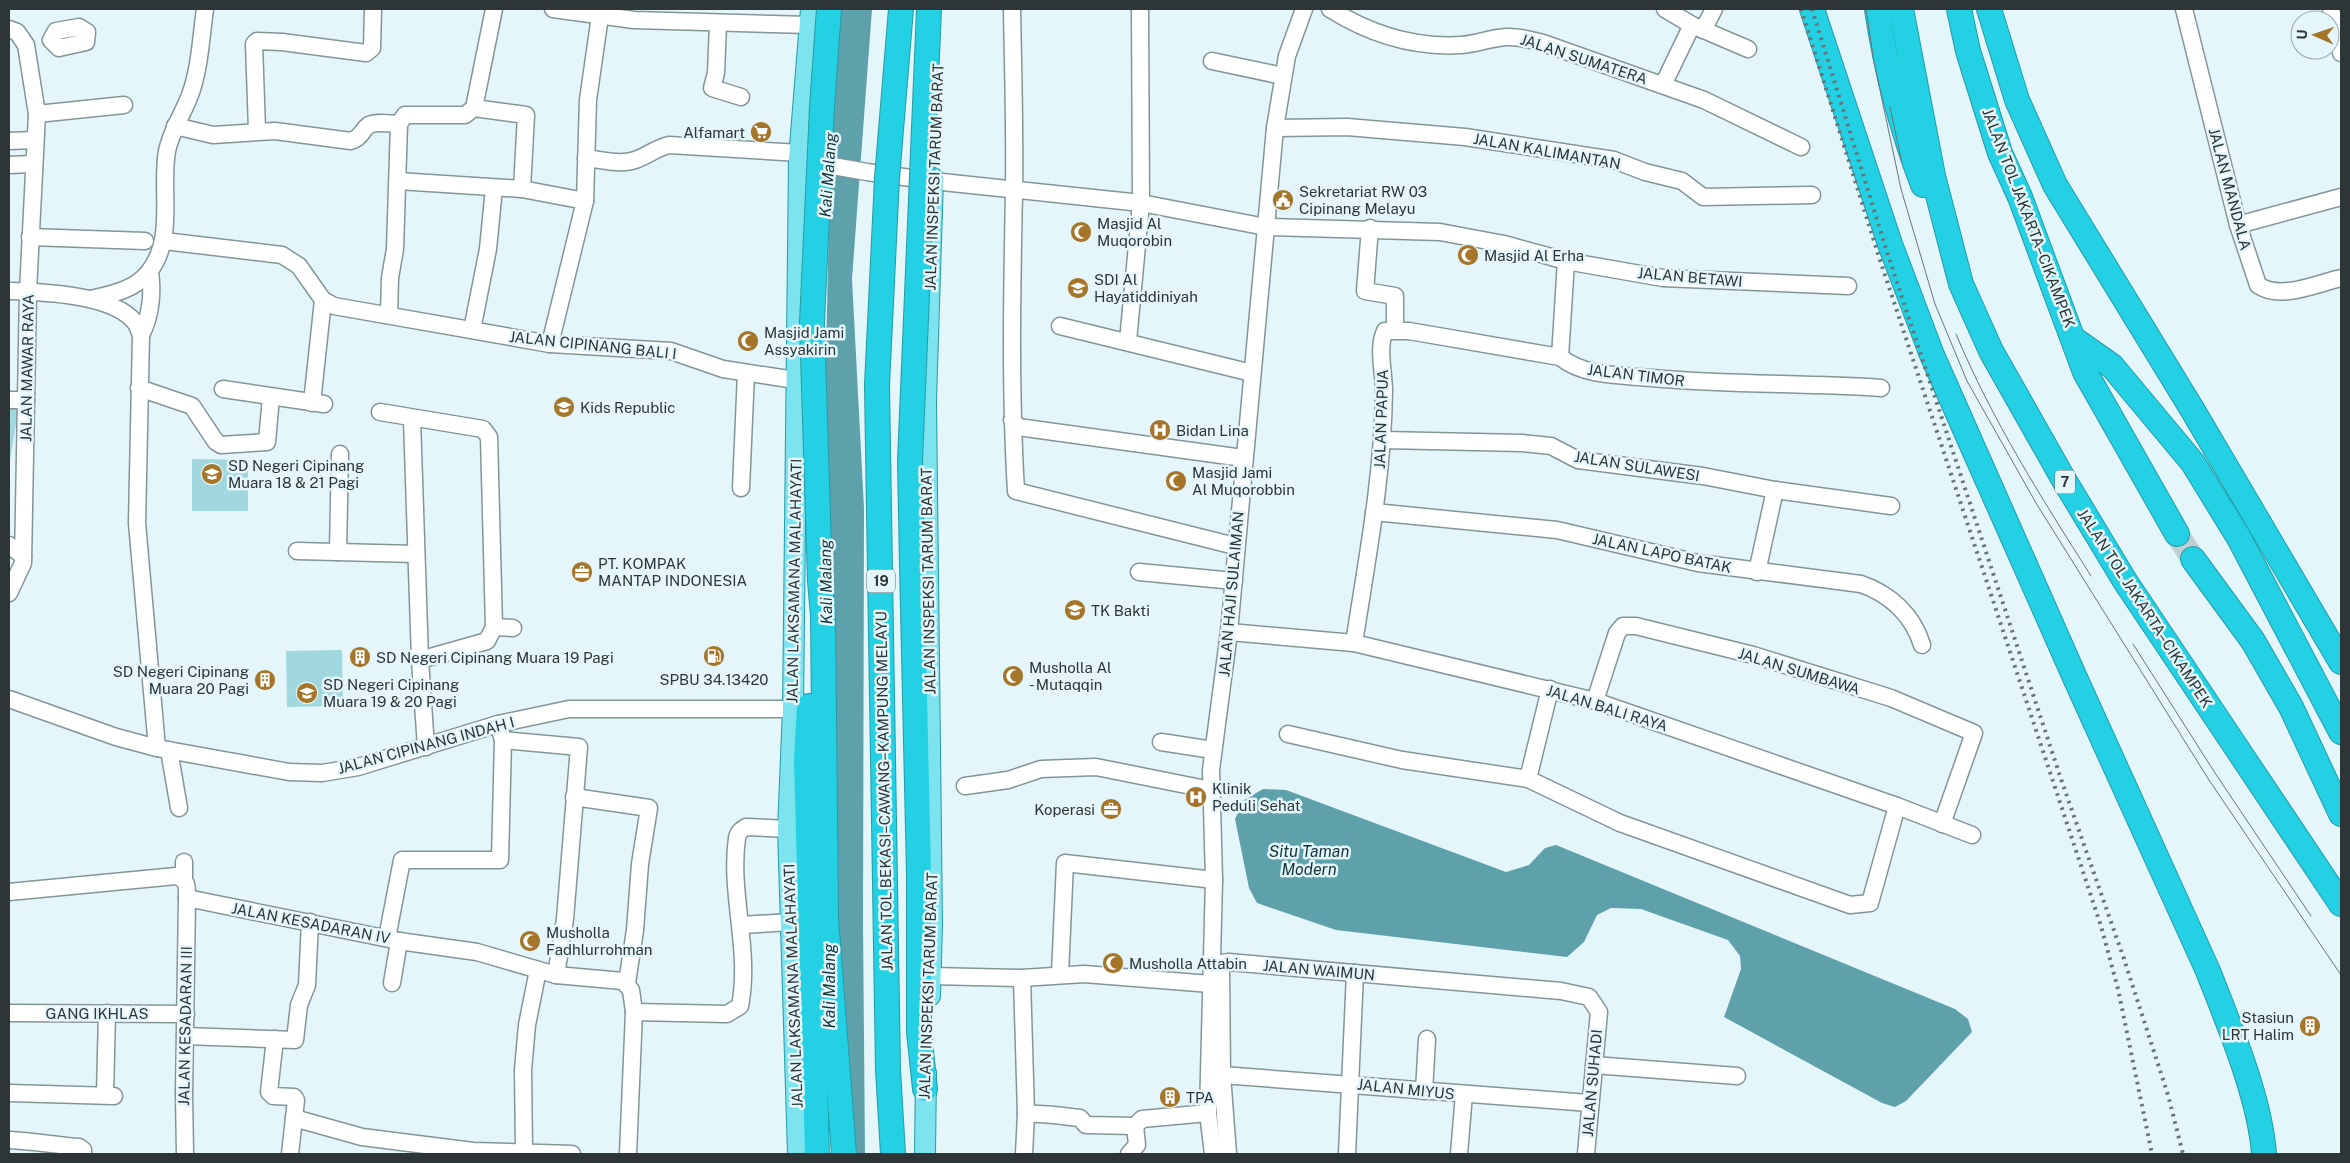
<svg xmlns="http://www.w3.org/2000/svg" width="2350" height="1163" font-family="'Public Sans',sans-serif">
<style>
.green{fill:#a1d7df}
.water{fill:#5fa1ab}
.lines{fill:none;stroke-linecap:round;stroke-linejoin:round}
.highway-tunnel{stroke:#bfcfd2;stroke-width:24;stroke-dasharray:24 12;stroke-linecap:butt}
.minor-casing{stroke:#849598;stroke-width:19}
.major-casing{stroke:#279aa7;stroke-width:22}
.highway-casing{stroke:#279aa7;stroke-width:26}
.minor{stroke:#fff;stroke-width:16}
.major{stroke:#7ce3ef;stroke-width:20}
.highway{stroke:#24d0e4;stroke-width:24}
.tram{stroke:#697476;stroke-width:1}
.rail{stroke:#697476;stroke-width:4;stroke-dasharray:2.5 5;stroke-linecap:butt}
.highway-bridge-casing{stroke:#279aa7;stroke-width:26;stroke-linecap:butt}
.highway-bridge{stroke:#24d0e4;stroke-width:24}
.labels{text-anchor:middle;dominant-baseline:central;stroke-width:5;stroke-linejoin:round;paint-order:stroke}
.shield{fill:#e4f6f9;stroke:#646f70;stroke-width:1}
.shield-label{font-size:14px;font-weight:bold;fill:#2d3536}
.street-label{font-size:15px;fill:#2d3536;stroke:#e4f6f9}
.poi-label{font-size:15px;fill:#2d3536;stroke:#e4f6f9;text-anchor:start}
.water-label{font-size:16px;font-style:italic;fill:#133539;stroke:#e4f6f9}
</style>
<rect width="100%" height="100%" fill="#e4f6f9"/>
<!-- green -->
<g class="green">
<path d="M 9,406 L 19,406 L 9,466 Z"/>
<path d="M 192,459 L 248,460 L 248,511 L 192,511 Z"/>
<path d="M 342,650 L 343,706 L 287,707 L 286,651 Z"/>
</g>
<!-- water -->
<g class="water">
<path d="M 837,9 L 872,9 L 852,279 L 864,508 L 863,924 L 865,1154 L 834,1154 L 831,925 L 834,590 L 824,444 L 830,173 Z"/>
<path d="M 1263,789 L 1286,790 L 1506,872 L 1529,865 L 1545,848 L 1556,845 L 1955,1009 L 1968,1019 L 1972,1032 L 1906,1101 L 1895,1107 L 1882,1103 L 1724,1017 L 1741,969 L 1740,956 L 1728,940 L 1641,909 L 1611,908 L 1597,915 L 1584,942 L 1567,957 L 1336,930 L 1257,903 L 1249,888 L 1235,819 L 1244,800 Z"/>
</g>
<g class="lines">
<!-- highway-tunnel -->
<path class="highway-tunnel" d="M 2177,534 L 2193,559"/>
<!-- minor casing -->
<g class="minor-casing">
<g id="minor">
<path d="M 553,9 L 634,20 L 809,25"/>
<path d="M 1012,9 C 1013,69 1015,130 1014,191 C 1012,291 1010,390 1016,491 L 1235,546"/>
<path d="M 1330,9 C 1370,34 1413,48 1461,45 C 1476,44 1491,38 1506,37 C 1518,36 1531,40 1543,43 L 1704,100 L 1801,147"/>
<path d="M 1665,9 L 1692,25 L 1748,49"/>
<path d="M 2184,9 L 2238,225 L 2258,285 C 2280,301 2318,283 2341,278"/>
<path d="M 2331,9 L 2341,53"/>
<path d="M 718,24 L 716,73 L 712,88 L 741,97"/>
<path d="M 79,27 L 87,32 L 86,42 L 59,48 L 51,40 L 56,31 Z"/>
<path d="M 9,29 L 17,32 L 26,45 L 37,114 L 28,291 L 23,563 L 9,593"/>
<path d="M 1703,30 L 1714,9"/>
<path d="M 1212,61 L 1283,76"/>
<path d="M 1663,85 L 1692,25"/>
<path d="M 474,108 L 494,9"/>
<path d="M 37,114 L 124,105"/>
<path d="M 175,126 L 213,135 L 275,131 L 351,141 C 363,137 361,130 369,125 C 377,121 391,124 399,124"/>
<path d="M 1275,128 L 1347,127 L 1465,137 L 1614,160 L 1645,172 L 1682,181 L 1703,197 L 1812,195"/>
<path d="M 257,130 L 254,44 L 257,41 L 282,42 L 366,53 L 372,48 L 373,9"/>
<path d="M 9,141 L 34,140"/>
<path d="M 586,158 C 601,160 621,165 635,160 C 647,156 656,148 669,145 L 800,153"/>
<path d="M 810,162 L 867,172 L 933,181 L 1141,203 L 1266,227 L 1440,232 L 1504,244 L 1566,261 L 1663,278 L 1848,286"/>
<path d="M 9,165 L 33,164"/>
<path d="M 398,181 L 522,189 L 585,201"/>
<path d="M 2238,225 L 2341,197"/>
<path d="M 1370,228 L 1365,291 L 1395,296 L 1395,330"/>
<path d="M 30,237 L 145,241"/>
<path d="M 164,241 L 282,255 L 299,266 L 323,300 L 334,306 L 550,344 L 671,351 L 723,369 L 795,380"/>
<path d="M 9,291 C 42,292 111,294 134,321 C 138,325 139,331 141,335 L 137,523 L 157,748"/>
<path d="M 91,299 C 112,294 134,290 148,273 C 176,239 160,190 167,151 C 171,131 183,114 190,95 C 200,68 201,37 205,9"/>
<path d="M 389,315 L 390,278 L 395,249 L 399,124 L 405,115 L 465,115 L 474,108 L 526,115 L 522,189"/>
<path d="M 1060,326 L 1252,373"/>
<path d="M 472,330 L 488,249 L 494,188"/>
<path d="M 141,335 C 151,316 153,292 150,272"/>
<path d="M 1128,341 L 1141,203 L 1140,9"/>
<path d="M 550,344 L 585,201 L 588,100 L 600,16"/>
<path d="M 1560,357 L 1566,261"/>
<path d="M 139,388 L 192,406 L 216,442 L 221,445 L 267,442 L 271,397"/>
<path d="M 223,389 L 324,404"/>
<path d="M 9,400 L 26,400"/>
<path d="M 312,403 L 323,300"/>
<path d="M 380,412 L 483,429 L 489,437 L 494,627 L 487,641 L 420,660"/>
<path d="M 412,419 L 420,660 L 426,747"/>
<path d="M 1012,420 L 1018,427 L 1243,458"/>
<path d="M 1383,440 L 1522,443 L 1551,446 L 1578,460 L 1703,476 L 1775,490 L 1891,506"/>
<path d="M 741,488 L 746,373"/>
<path d="M 1374,512 L 1557,530 L 1698,563 L 1861,584 C 1890,594 1913,615 1922,645"/>
<path d="M 9,545 L 23,556"/>
<path d="M 297,551 L 416,554"/>
<path d="M 338,552 L 340,454"/>
<path d="M 1139,572 L 1234,581"/>
<path d="M 1757,572 L 1775,490"/>
<path d="M 494,627 L 513,628"/>
<path d="M 1229,632 L 1354,643 L 1595,701 L 1897,806 L 1972,835"/>
<path d="M 1354,643 C 1367,559 1383,476 1384,391 C 1384,373 1377,347 1385,331 L 1409,331 L 1560,357 C 1585,377 1621,375 1652,378 C 1728,385 1805,383 1881,388"/>
<path d="M 9,699 L 116,737 L 157,748 L 289,772 L 322,773 L 358,767 L 498,724 L 569,709 L 793,709"/>
<path d="M 1595,701 L 1617,633 L 1623,626 L 1636,626 L 1753,655 L 1891,698 L 1974,733 L 1942,824"/>
<path d="M 1288,734 L 1402,760 L 1528,779 L 1550,689"/>
<path d="M 503,740 L 579,747 L 565,919 L 556,975"/>
<path d="M 1161,742 L 1213,750"/>
<path d="M 169,750 L 179,808"/>
<path d="M 1528,779 L 1620,823 L 1850,905 L 1870,903 L 1897,806"/>
<path d="M 965,786 L 1008,780 L 1041,769 L 1096,767 L 1211,790"/>
<path d="M 574,797 L 649,808 L 640,864 L 635,930 L 627,983"/>
<path d="M 184,878 L 184,862"/>
<path d="M 9,892 L 176,876 C 188,880 187,886 187,898 L 184,1094 L 185,1154"/>
<path d="M 187,898 L 399,941 L 477,952 L 556,975 L 623,981 L 631,990 L 634,1012 L 628,1154"/>
<path d="M 741,925 L 791,922"/>
<path d="M 387,938 L 402,860 L 500,860 L 503,740 L 498,724"/>
<path d="M 1060,974 L 1065,863 L 1214,880"/>
<path d="M 931,976 L 1022,978 L 1084,974 L 1211,984"/>
<path d="M 1022,978 L 1026,1114 L 1024,1154"/>
<path d="M 392,983 L 399,941"/>
<path d="M 634,1012 L 727,1014 L 740,1006 C 751,950 729,894 737,838 C 738,832 741,830 746,827 L 788,829"/>
<path d="M 9,1013 L 186,1014"/>
<path d="M 185,1036 L 295,1040 L 299,1005 L 307,985 L 310,922"/>
<path d="M 275,1039 L 269,1092 L 273,1096 L 294,1097 L 296,1100 L 290,1154"/>
<path d="M 1594,1065 L 1737,1076"/>
<path d="M 1222,1075 L 1589,1103"/>
<path d="M 1424,1091 L 1427,1039"/>
<path d="M 9,1093 L 114,1096"/>
<path d="M 105,1095 L 107,1013"/>
<path d="M 1026,1114 C 1045,1113 1061,1116 1080,1118 L 1086,1125 L 1135,1126"/>
<path d="M 294,1118 L 362,1137 L 473,1151 L 572,1154"/>
<path d="M 9,1140 C 32,1141 55,1145 79,1147 L 83,1150 L 83,1154"/>
<path d="M 524,1151 L 523,1070 L 527,1025 L 538,970"/>
<path d="M 1129,1154 L 1137,1145 L 1135,1126 L 1142,1119 L 1208,1113"/>
<path d="M 1213,1154 L 1208,1113 L 1214,880 L 1211,770 L 1229,632 L 1275,128 L 1287,56 L 1304,9"/>
<path d="M 1228,1154 L 1222,1075 L 1221,966 L 1222,963 L 1228,962 L 1561,991 L 1589,997 L 1599,1012 L 1586,1154"/>
<path d="M 1347,1154 L 1355,973"/>
<path d="M 1459,1154 L 1464,1094"/>
</g>
</g>
<!-- major casing -->
<g class="major-casing">
<g id="major">
<path d="M 930,996 L 932,924 L 926,401 L 933,178"/>
<path d="M 798,1154 L 788,829 L 793,709 L 799,159 L 811,9"/>
<path d="M 925,1154 L 926,1073"/>
</g>
</g>
<!-- highway casing -->
<g class="highway-casing">
<g id="highway">
<path d="M 1812,9 L 1890,244 L 1932,355 L 2076,680 L 2208,971 C 2229,1025 2260,1097 2264,1154"/>
<path d="M 1877,9 C 1886,70 1901,127 1923,185"/>
<path d="M 1901,9 L 1933,176 L 1961,284 L 1991,351 L 2064,480 L 2125,581 L 2341,904"/>
<path d="M 1959,9 L 1968,51 L 2000,153 L 2020,197 L 2085,372 L 2177,534"/>
<path d="M 1989,9 L 2017,100 L 2055,185 L 2192,409 L 2341,662"/>
<path d="M 2075,340 L 2112,366 L 2193,463 L 2239,538 L 2341,732"/>
<path d="M 2193,559 L 2253,641 L 2291,707 L 2341,814"/>
<path d="M 912,565 L 919,873 L 919,1032 L 925,1089"/>
<path d="M 820,581 L 823,616 L 826,918 L 844,1154"/>
<path d="M 809,706 L 806,760 L 817,1154"/>
</g>
</g>
<!-- minor -->
<use href="#minor" class="minor"/>
<!-- major -->
<use href="#major" class="major"/>
<!-- highway -->
<use href="#highway" class="highway"/>
<!-- tram -->
<g class="tram">
<path d="M 1866,9 L 1874,62 L 1901,189 L 1935,304 L 1967,381 L 2036,503 L 2209,780 L 2341,975"/>
<path d="M 1890,107 L 1902,163"/>
<path d="M 1956,334 C 1992,420 2041,497 2091,576"/>
<path d="M 2133,644 L 2215,773 L 2311,916"/>
</g>
<!-- rail -->
<g class="rail">
<path d="M 1801,9 L 1879,257 L 2101,926 L 2118,989 L 2152,1154"/>
<path d="M 1812,9 L 1887,252 L 2062,782 L 2124,959 L 2168,1095 L 2183,1154"/>
</g>
<!-- highway-bridge casing -->
<g class="highway-bridge-casing">
<g id="highway-bridge">
<path d="M 912,565 L 910,461 L 929,9"/>
<path d="M 820,581 L 812,323 L 822,107 L 829,9"/>
<path d="M 893,1154 L 888,1070 L 877,385 L 887,178 L 901,9"/>
</g>
</g>
<!-- highway-bridge -->
<use href="#highway-bridge" class="highway-bridge"/>
</g>
<!-- icons -->
<defs>
<g id="supermarket-disc" transform="scale(1.125)"><circle r="9.5" fill="#a5752a" stroke="#e4f6f9"/><path d="M-6-5.5h2.5l.6 2H6L4.5 2H-2.5L-4.4-4H-6ZM-1.5 3.2a1.3 1.3 0 1 0 .1 0ZM3 3.2a1.3 1.3 0 1 0 .1 0Z" fill="#fff"/></g>
<g id="civic-disc" transform="scale(1.125)"><circle r="9.5" fill="#a5752a" stroke="#e4f6f9"/><path d="M-.6-6.5H3V-4.5H.6V-3L4-1V1h2V6H-6V1h2V-1L-.6-3ZM-1.2 2.5V6h2.4V2.5Z" fill="#fff"/></g>
<g id="mosque-disc" transform="scale(1.125)"><circle r="9.5" fill="#a5752a" stroke="#e4f6f9"/><path d="M3.5-4.9A6 6 0 1 0 3.5 4.9A5 5 0 1 1 3.5-4.9Z" fill="#fff"/></g>
<g id="school-disc" transform="scale(1.125)"><circle r="9.5" fill="#a5752a" stroke="#e4f6f9"/><path d="M0-5L7-2L0 1L-7-2ZM-4 1L0 2.5L4 1V4Q0 6-4 4Z" fill="#fff"/></g>
<g id="hospital-disc" transform="scale(1.125)"><circle r="9.5" fill="#a5752a" stroke="#e4f6f9"/><path d="M-5-5h3v3.5h4V-5h3V5h-3V1.5h-4V5h-3Z" fill="#fff"/></g>
<g id="office-disc" transform="scale(1.125)"><circle r="9.5" fill="#a5752a" stroke="#e4f6f9"/><path d="M-6-3h4V-5.5h4V-3h4V5H-6ZM-1-4.5V-3h2v-1.5ZM-6 0V1H6V0Z" fill="#fff"/></g>
<g id="fuel-disc" transform="scale(1.125)"><circle r="9.5" fill="#a5752a" stroke="#e4f6f9"/><path d="M-5.5-6h7V0h2V4h1.3V-2.5L3-4.5l.8-.8L6-3V5H2.5V1h-1V6h-7ZM-4.2-4.7v3.2H.2V-4.7Z" fill="#fff"/></g>
<g id="building-disc" transform="scale(1.125)"><circle r="9.5" fill="#a5752a" stroke="#e4f6f9"/><path d="M-4-6H4V6H1V3H-1V6H-4ZM-2.5-4.3h1.7v1.8h-1.7ZM.8-4.3h1.7v1.8H.8ZM-2.5-1h1.7V.8h-1.7ZM.8-1h1.7V.8H.8Z" fill="#fff"/></g>
</defs>
<g fill-rule="evenodd">
<use href="#supermarket-disc" x="761" y="132"/>
<use href="#civic-disc" x="1283" y="200"/>
<use href="#mosque-disc" x="1081" y="232"/>
<use href="#mosque-disc" x="1468" y="255"/>
<use href="#school-disc" x="1078" y="288"/>
<use href="#mosque-disc" x="748" y="341"/>
<use href="#school-disc" x="564" y="407"/>
<use href="#hospital-disc" x="1160" y="430"/>
<use href="#school-disc" x="212" y="474"/>
<use href="#mosque-disc" x="1176" y="481"/>
<use href="#office-disc" x="582" y="572"/>
<use href="#school-disc" x="1075" y="610"/>
<use href="#fuel-disc" x="714" y="656"/>
<use href="#building-disc" x="360" y="657"/>
<use href="#mosque-disc" x="1013" y="676"/>
<use href="#building-disc" x="265" y="680"/>
<use href="#school-disc" x="307" y="693"/>
<use href="#hospital-disc" x="1196" y="797"/>
<use href="#office-disc" x="1111" y="809"/>
<use href="#mosque-disc" x="530" y="941"/>
<use href="#mosque-disc" x="1113" y="963"/>
<use href="#building-disc" x="2310" y="1026"/>
<use href="#building-disc" x="1170" y="1097"/>
</g>
<g class="labels">
<!-- shield labels -->
<g class="shield">
<rect x="2055" y="470.5" width="20" height="23" rx="4"/>
<rect x="867" y="569.5" width="28" height="23" rx="4"/>
</g>
<g class="shield-label">
<text x="2065" y="482">7</text>
<text x="881" y="581">19</text>
</g>
<!-- street labels -->
<g class="street-label">
<text transform="translate(1584 59) rotate(18)">JALAN SUMATERA</text>
<text transform="translate(1547 151) rotate(10)">JALAN KALIMANTAN</text>
<text transform="translate(934 177) rotate(-88)">JALAN INSPEKSI TARUM BARAT</text>
<text transform="translate(2230 189) rotate(75)">JALAN MANDALA</text>
<text transform="translate(2029 218) rotate(69)">JALAN TOL JAKARTA–CIKAMPEK</text>
<text transform="translate(1690 277) rotate(5)">JALAN BETAWI</text>
<text transform="translate(593 345) rotate(6)">JALAN CIPINANG BALI I</text>
<text transform="translate(27 368) rotate(-89)">JALAN MAWAR RAYA</text>
<text transform="translate(1636 375) rotate(7)">JALAN TIMOR</text>
<text transform="translate(1381 419) rotate(-88)">JALAN PAPUA</text>
<text transform="translate(1637 466) rotate(9)">JALAN SULAWESI</text>
<text transform="translate(1662 553) rotate(12)">JALAN LAPO BATAK</text>
<text transform="translate(794 581) rotate(-89)">JALAN LAKSAMANA MALAHAYATI</text>
<text transform="translate(928 581) rotate(-91)">JALAN INSPEKSI TARUM BARAT</text>
<text transform="translate(1231 594) rotate(-85)">JALAN HAJI SULAIMAN</text>
<text transform="translate(2145 608) rotate(57)">JALAN TOL JAKARTA–CIKAMPEK</text>
<text transform="translate(1799 671) rotate(17)">JALAN SUMBAWA</text>
<text transform="translate(1607 708) rotate(17)">JALAN BALI RAYA</text>
<text transform="translate(426 745) rotate(-15)">JALAN CIPINANG INDAH I</text>
<text transform="translate(884 791) rotate(-91)">JALAN TOL BEKASI–CAWANG–KAMPUNG MELAYU</text>
<text transform="translate(311 923) rotate(11)">JALAN KESADARAN IV</text>
<text transform="translate(1319 970) rotate(5)">JALAN WAIMUN</text>
<text transform="translate(793 986) rotate(-92)">JALAN LAKSAMANA MALAHAYATI</text>
<text transform="translate(928 986) rotate(-88)">JALAN INSPEKSI TARUM BARAT</text>
<text x="97" y="1013">GANG IKHLAS</text>
<text transform="translate(185 1026) rotate(-89)">JALAN KESADARAN III</text>
<text transform="translate(1592 1083) rotate(-85)">JALAN SUHADI</text>
<text transform="translate(1406 1089) rotate(6)">JALAN MIYUS</text>
</g>
<!-- poi labels -->
<g class="poi-label">
<text x="745" y="132" text-anchor="end">Alfamart</text>
<text x="1299" y="191">Sekretariat RW 03<tspan x="1299" dy="17">Cipinang Melayu</tspan></text>
<text x="1097" y="223">Masjid Al<tspan x="1097" dy="17">Muqorobin</tspan></text>
<text x="1484" y="255">Masjid Al Erha</text>
<text x="1094" y="279">SDI Al<tspan x="1094" dy="17">Hayatiddiniyah</tspan></text>
<text x="764" y="332">Masjid Jami<tspan x="764" dy="17">Assyakirin</tspan></text>
<text x="580" y="407">Kids Republic</text>
<text x="1176" y="430">Bidan Lina</text>
<text x="228" y="465">SD Negeri Cipinang<tspan x="228" dy="17">Muara 18 &amp; 21 Pagi</tspan></text>
<text x="1192" y="472">Masjid Jami<tspan x="1192" dy="17">Al Muqorobbin</tspan></text>
<text x="598" y="563">PT. KOMPAK<tspan x="598" dy="17">MANTAP INDONESIA</tspan></text>
<text x="1091" y="610">TK Bakti</text>
<text x="376" y="657">SD Negeri Cipinang Muara 19 Pagi</text>
<text x="1029" y="667">Musholla Al<tspan x="1029" dy="17">- Mutaqqin</tspan></text>
<text x="249" y="671" text-anchor="end">SD Negeri Cipinang<tspan x="249" dy="17">Muara 20 Pagi</tspan></text>
<text x="714" y="679" text-anchor="middle">SPBU 34.13420</text>
<text x="323" y="684">SD Negeri Cipinang<tspan x="323" dy="17">Muara 19 &amp; 20 Pagi</tspan></text>
<text x="1212" y="788">Klinik<tspan x="1212" dy="17">Peduli Sehat</tspan></text>
<text x="1095" y="809" text-anchor="end">Koperasi</text>
<text x="546" y="932">Musholla<tspan x="546" dy="17">Fadhlurrohman</tspan></text>
<text x="1129" y="963">Musholla Attabin</text>
<text x="2294" y="1017" text-anchor="end">Stasiun<tspan x="2294" dy="17">LRT Halim</tspan></text>
<text x="1186" y="1097">TPA</text>
</g>
<!-- water labels -->
<g class="water-label">
<text transform="translate(828 175) rotate(-86)">Kali Malang</text>
<text transform="translate(826 582) rotate(-91)">Kali Malang</text>
<text x="1309" y="851">Situ Taman<tspan x="1309" dy="18">Modern</tspan></text>
<text transform="translate(829 986) rotate(-90)">Kali Malang</text>
</g>
</g>
<!-- border -->
<rect width="2350" height="1163" fill="none" stroke="#2d3536" stroke-width="20"/>
<!-- north arrow -->
<g transform="translate(2315 35) rotate(272)"><circle r="24" fill="#e4f6f9" stroke="#9ba9ab"/>
<path d="M0-4L9 19L0 12L-9 19Z" fill="#a5752a"/>
<text y="-8" font-size="14" font-weight="bold" text-anchor="middle" fill="#2d3536">U</text>
</g>
</svg>
